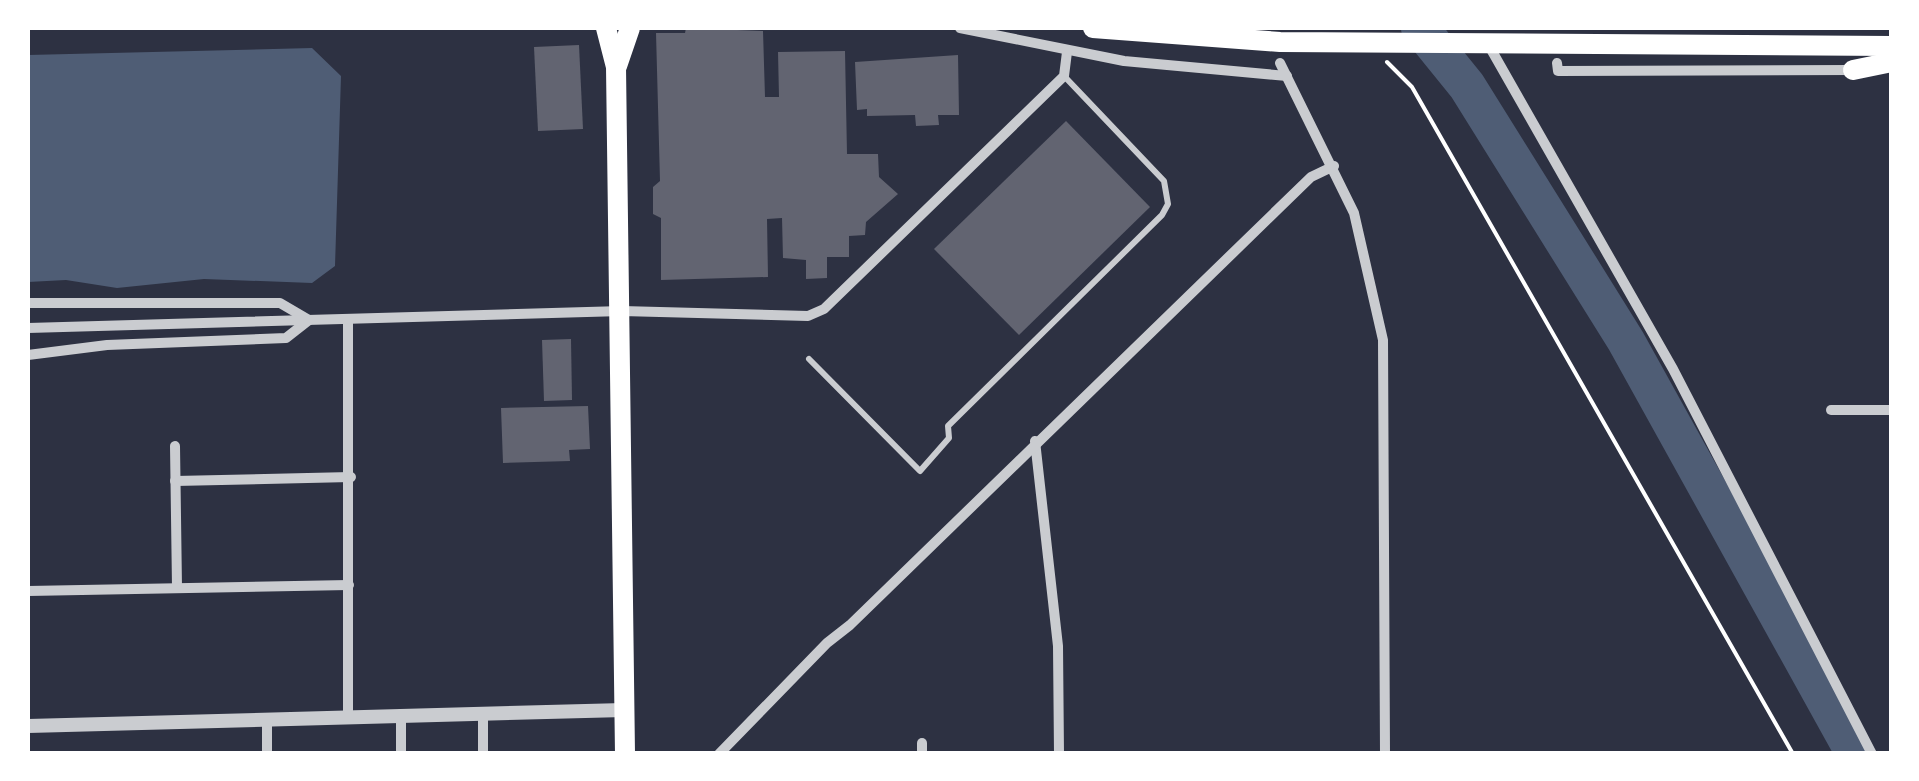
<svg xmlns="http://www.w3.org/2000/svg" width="1919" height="781" font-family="Manrope,sans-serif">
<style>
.water{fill:#4f5d75}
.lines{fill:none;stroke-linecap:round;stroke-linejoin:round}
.river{stroke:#4f5d75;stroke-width:38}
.building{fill:#626471}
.path{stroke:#fff;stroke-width:4}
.service{stroke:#caccd0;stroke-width:6}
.minor{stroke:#caccd0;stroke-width:10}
.tertiary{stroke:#caccd0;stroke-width:14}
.trunk{stroke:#fff;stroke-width:20}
</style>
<rect width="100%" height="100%" fill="#2d3142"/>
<!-- water -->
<path class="water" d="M 312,48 L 341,76 L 335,266 L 312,283 L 204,279 L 117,288 L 66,280 L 28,282 L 28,55 Z"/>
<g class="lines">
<!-- river -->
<path class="river" d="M 1420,28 L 1467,86 L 1626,341 L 1855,754"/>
</g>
<!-- building -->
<g class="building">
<path d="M 686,28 L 763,31 L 765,97 L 779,97 L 778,52 L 845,51 L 847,154 L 878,154 L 879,177 L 898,194 L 866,222 L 865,235 L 849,236 L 849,257 L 827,257 L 827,278 L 806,279 L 806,260 L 783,258 L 782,218 L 767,219 L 768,277 L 661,280 L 661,218 L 653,214 L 653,187 L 660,181 L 656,33 L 685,33 Z"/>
<path d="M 579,45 L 583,129 L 538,131 L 534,47 Z"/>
<path d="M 958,55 L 959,115 L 938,115 L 939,125 L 916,126 L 915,115 L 867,116 L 867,109 L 857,110 L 855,62 Z"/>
<path d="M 1066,121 L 1150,207 L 1019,335 L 934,249 Z"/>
<path d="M 571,339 L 572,400 L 544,401 L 542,340 Z"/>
<path d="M 588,406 L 590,449 L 569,450 L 570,461 L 503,463 L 501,408 Z"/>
</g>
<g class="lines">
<!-- path -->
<path class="path" d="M 1387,62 L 1412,87 L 1793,754"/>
<!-- service -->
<path class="service" d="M 809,359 L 920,471 L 949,438 L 948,426 L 1162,215 L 1168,204 L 1164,181 L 1065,77"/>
<!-- minor -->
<g class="minor">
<path d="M 960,28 L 1124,61 L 1287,76"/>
<path d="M 1488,44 L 1673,369 L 1872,754"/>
<path d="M 1280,63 L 1354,213 L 1383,340 L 1385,754"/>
<path d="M 1557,63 L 1558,71 L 1853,70"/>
<path d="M 28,303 L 280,303 L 309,320 L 286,338 L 107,345 L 28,355"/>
<path d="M 348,319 L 348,715"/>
<path d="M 28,328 L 622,311 L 808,316 L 824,309 L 1064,76 L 1067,52"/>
<path d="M 1831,410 L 1892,410"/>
<path d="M 1035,441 L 1058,646 L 1059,754"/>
<path d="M 175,446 L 177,587"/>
<path d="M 175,481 L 351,477"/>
<path d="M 28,591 L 349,585"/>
<path d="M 922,743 L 922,754"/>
<path d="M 267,754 L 267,718"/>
<path d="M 401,754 L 401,714"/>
<path d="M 483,754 L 483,712"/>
<path d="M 719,754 L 827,643 L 850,625 L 1311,177 L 1334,166"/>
</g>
<!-- tertiary -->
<path class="tertiary" d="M 28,726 L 624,710"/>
<!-- trunk -->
<g class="trunk">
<path d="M 606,28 L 616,67 L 625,754"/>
<path d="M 1093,28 L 1280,42 L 1892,46"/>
<path d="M 617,66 L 630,28"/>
<path d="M 1853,70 L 1892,62"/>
</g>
</g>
<!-- border -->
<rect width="1919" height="781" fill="none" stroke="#ffffff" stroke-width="60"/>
</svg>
